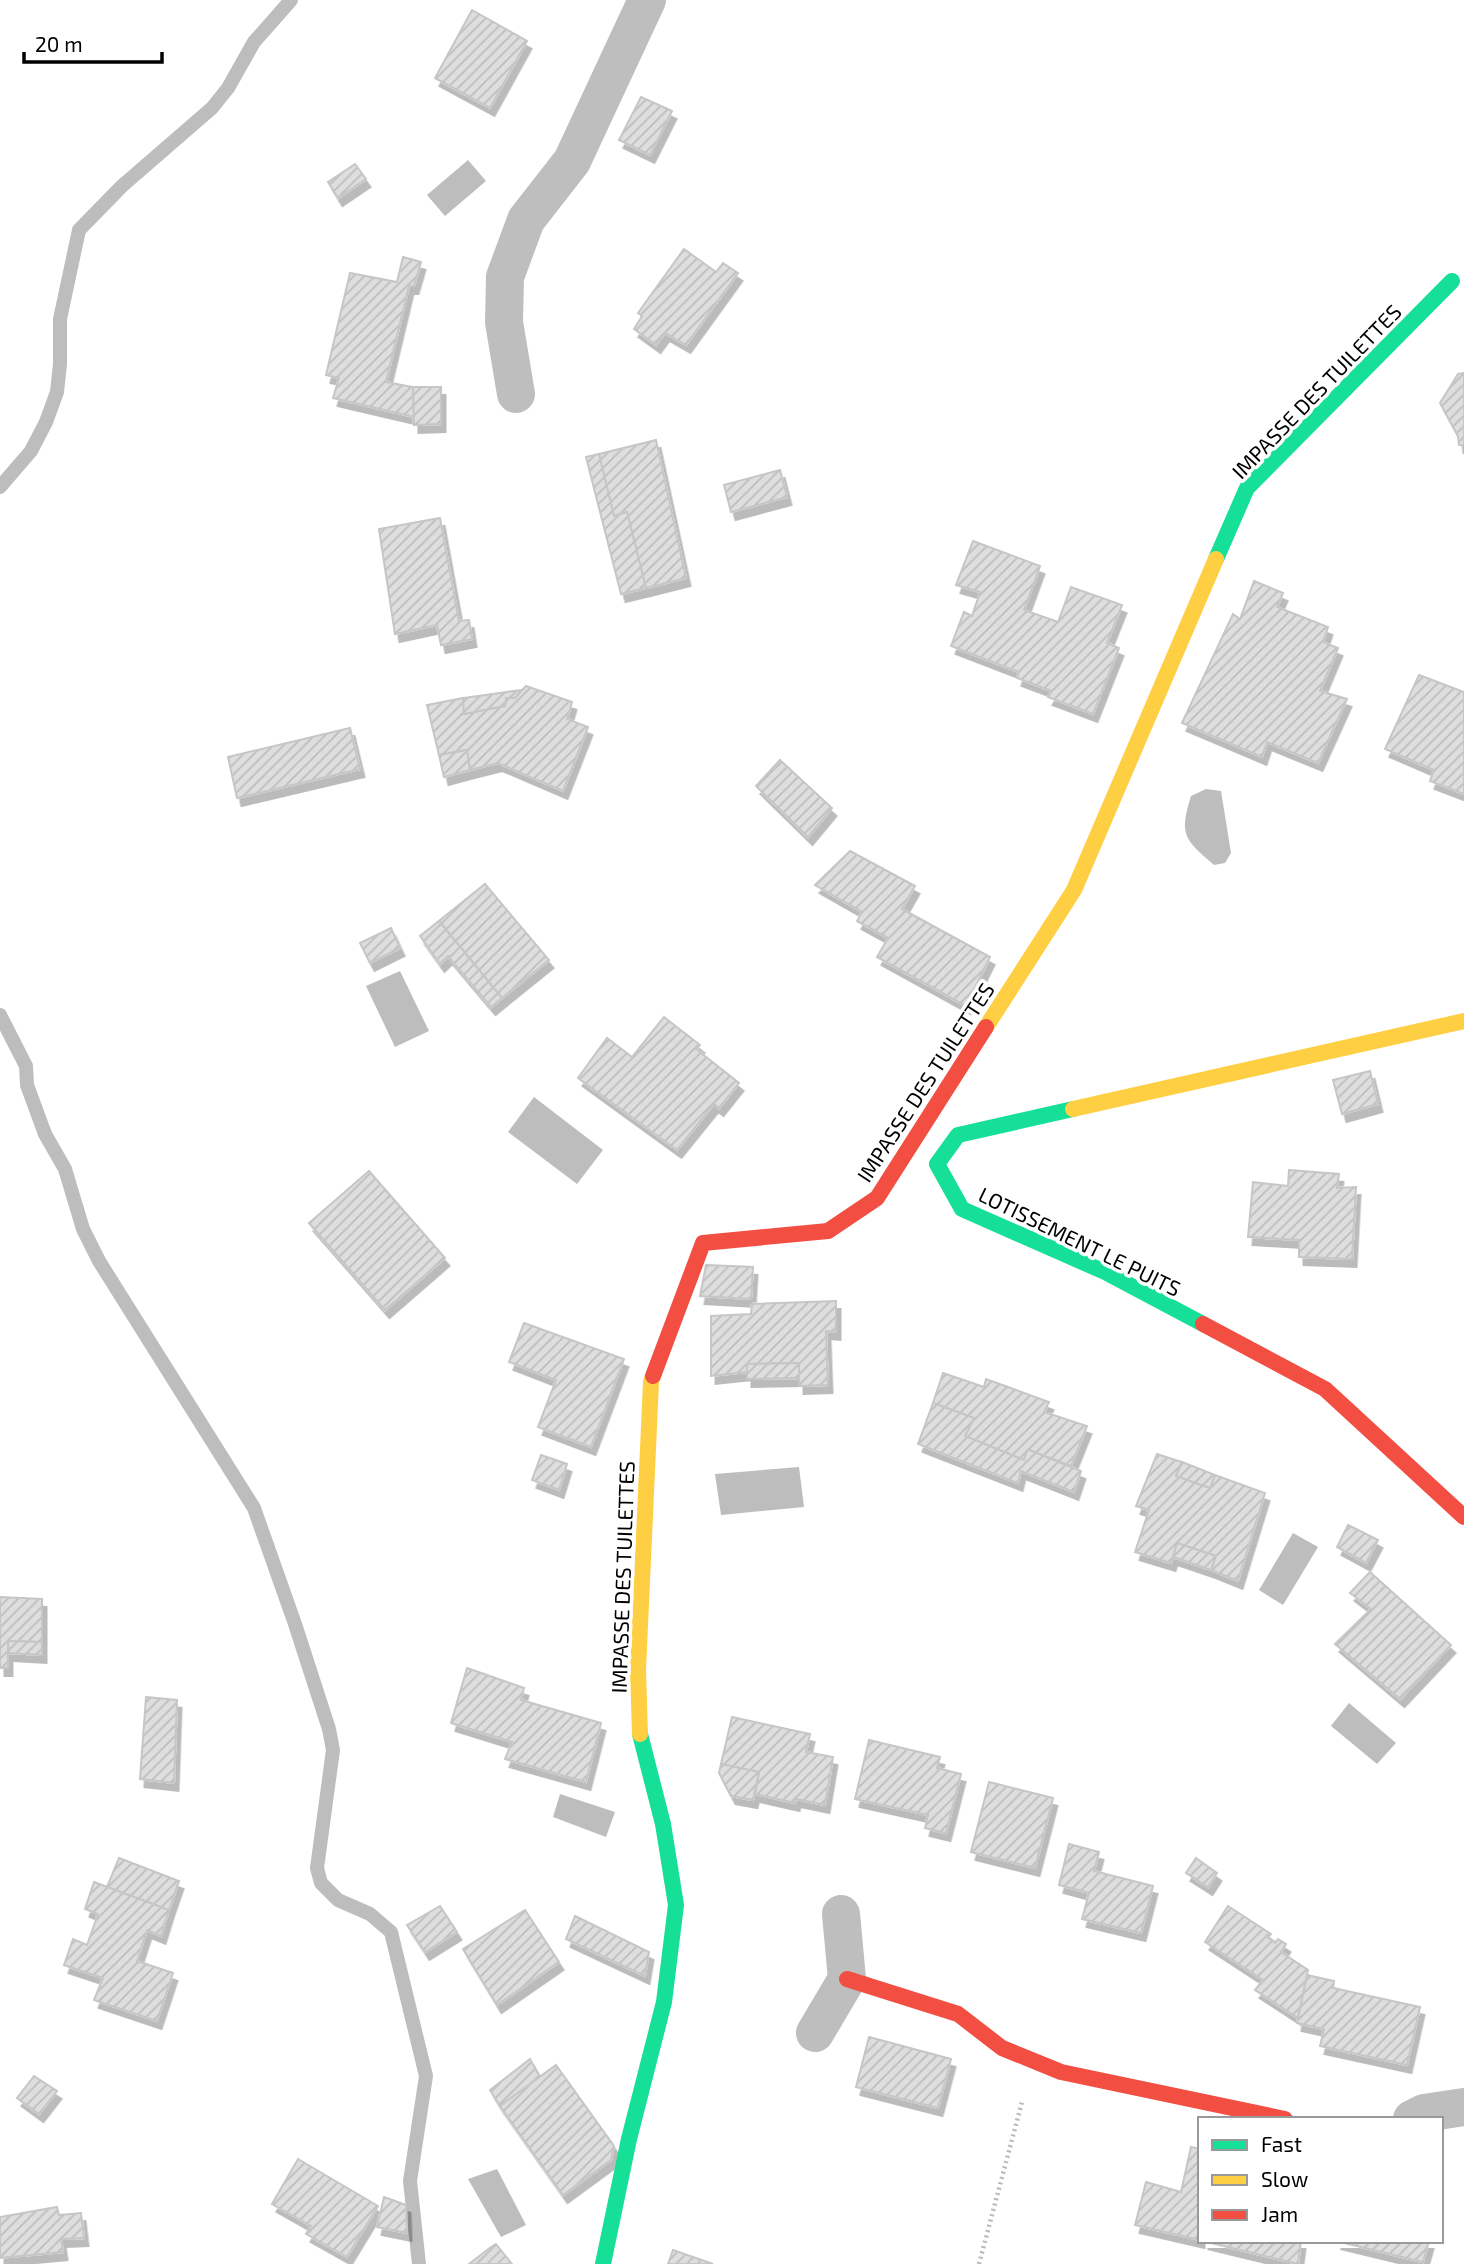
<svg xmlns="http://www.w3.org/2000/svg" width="1464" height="2264" font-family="'Exo 2',sans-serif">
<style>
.water{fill:#bdbdbd}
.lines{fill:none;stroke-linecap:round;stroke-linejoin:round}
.stream{stroke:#bdbdbd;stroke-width:14}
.building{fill:url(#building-hatch);stroke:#c6c6c6;stroke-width:2;filter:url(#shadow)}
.path{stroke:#b9b9b9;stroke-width:4.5;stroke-dasharray:2 3.5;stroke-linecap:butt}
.street{stroke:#bebebe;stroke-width:38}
.fast{stroke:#16e098;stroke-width:16}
.slow{stroke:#ffcf43;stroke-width:16}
.jam{stroke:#f24e42;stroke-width:16}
.labels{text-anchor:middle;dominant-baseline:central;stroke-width:7;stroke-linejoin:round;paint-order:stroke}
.street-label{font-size:21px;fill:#000;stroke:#fff}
</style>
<defs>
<pattern id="building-hatch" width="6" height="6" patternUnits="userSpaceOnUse" patternTransform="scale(1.75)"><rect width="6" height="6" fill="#dedede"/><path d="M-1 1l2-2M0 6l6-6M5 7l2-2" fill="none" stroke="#bdbdbd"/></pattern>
<filter id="shadow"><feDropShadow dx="4.5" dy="8" stdDeviation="0" flood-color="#0004"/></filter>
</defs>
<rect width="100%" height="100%" fill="#fff"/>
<!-- water -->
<g class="water">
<path d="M 468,160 L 486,181 L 445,216 L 427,195 Z"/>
<path d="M 1206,789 L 1221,791 L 1231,853 L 1225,863 L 1214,865 C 1184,839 1179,835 1191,796 Z"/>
<path d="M 400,971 L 429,1031 L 395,1047 L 366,986 Z"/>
<path d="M 534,1097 L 603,1150 L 577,1184 L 508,1132 Z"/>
<path d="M 799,1467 L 804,1507 L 721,1515 L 715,1474 Z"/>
<path d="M 1293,1533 L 1318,1547 L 1283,1605 L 1259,1590 Z"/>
<path d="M 1349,1703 L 1396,1743 L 1377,1764 L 1331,1726 Z"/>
<path d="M 560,1794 L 615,1812 L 606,1837 L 553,1817 Z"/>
<path d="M 497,2169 L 526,2225 L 501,2237 L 468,2179 Z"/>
</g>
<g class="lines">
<!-- stream -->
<g class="stream">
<path d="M 0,487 L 31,451 L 46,422 L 57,392 L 60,364 L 60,319 L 79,230 L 122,186 L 212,108 L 228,88 L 254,42 L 291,0"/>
<path d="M 0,1015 L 26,1066 L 27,1085 L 45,1134 L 65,1169 L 83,1229 L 99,1261 L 254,1508 L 295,1624 L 329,1729 L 333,1750 L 317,1868 L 321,1883 L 338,1900 L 370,1914 L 391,1932 L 426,2076 L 410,2181 L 419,2264"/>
</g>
</g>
<!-- building -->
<g class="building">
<path d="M 472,10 L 527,41 L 490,108 L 435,78 Z"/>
<path d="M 641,97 L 672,111 L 650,155 L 619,140 Z"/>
<path d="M 355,164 L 366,179 L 338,198 L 328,182 Z"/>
<path d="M 684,249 L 716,272 L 723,263 L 738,273 L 686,345 L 665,333 L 656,345 L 634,329 L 642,316 L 638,313 Z"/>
<path d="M 403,257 L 421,262 L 414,286 L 409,286 L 386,382 L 413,387 L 414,417 L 333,398 L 339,378 L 326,375 L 350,273 L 397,282 Z"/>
<path d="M 1464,373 L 1464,445 L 1459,445 L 1458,436 L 1440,403 L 1458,374 Z"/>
<path d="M 413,387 L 441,387 L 441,424 L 414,425 Z"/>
<path d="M 656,440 L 686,578 L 646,588 L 627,512 L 614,516 L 599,454 Z"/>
<path d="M 599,454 L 614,516 L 627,512 L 646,588 L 621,594 L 586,457 Z"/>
<path d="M 780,470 L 787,497 L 731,512 L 724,485 Z"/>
<path d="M 440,518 L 459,621 L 469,620 L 472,639 L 441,645 L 437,625 L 395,634 L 379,529 Z"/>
<path d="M 973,541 L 1040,566 L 1024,610 L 1058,622 L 1071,587 L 1122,605 L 1107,643 L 1119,648 L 1093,714 L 1048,697 L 1052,691 L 1017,678 L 1019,672 L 951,646 L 964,612 L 972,616 L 980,592 L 956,585 Z"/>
<path d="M 1254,581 L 1283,593 L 1277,607 L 1328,627 L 1323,642 L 1338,648 L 1320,691 L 1347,699 L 1318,763 L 1267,742 L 1262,757 L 1182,723 L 1233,614 L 1240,619 Z"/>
<path d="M 1419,675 L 1464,692 L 1464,794 L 1430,781 L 1434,770 L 1385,749 Z"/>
<path d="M 526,686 L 572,702 L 567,719 L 588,727 L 563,791 L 498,763 L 470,770 L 467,750 L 439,755 L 427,705 L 463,698 L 464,714 L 505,706 L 506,698 L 515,698 Z"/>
<path d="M 521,690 L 515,698 L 506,698 L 505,706 L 464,714 L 463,698 Z"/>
<path d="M 350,728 L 360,769 L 237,798 L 228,757 Z"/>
<path d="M 467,750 L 470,770 L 444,777 L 439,755 Z"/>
<path d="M 780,760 L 832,808 L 808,837 L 756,786 Z"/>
<path d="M 850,851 L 915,886 L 902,909 L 990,957 L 966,1006 L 877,957 L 888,938 L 857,921 L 862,912 L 815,885 Z"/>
<path d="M 485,884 L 549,960 L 502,998 L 439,921 Z"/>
<path d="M 439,921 L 502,998 L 491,1007 L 448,956 L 440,964 L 420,936 Z"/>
<path d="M 391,928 L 400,948 L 370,963 L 360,943 Z"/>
<path d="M 664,1017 L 700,1045 L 696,1049 L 739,1083 L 719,1108 L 714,1104 L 677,1150 L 578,1078 L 607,1038 L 632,1057 Z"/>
<path d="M 1370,1071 L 1378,1104 L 1342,1114 L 1333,1080 Z"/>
<path d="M 1289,1170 L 1339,1174 L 1337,1188 L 1356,1187 L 1352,1259 L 1299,1257 L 1299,1240 L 1248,1237 L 1253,1182 L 1288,1186 Z"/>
<path d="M 369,1171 L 445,1258 L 385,1310 L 309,1223 Z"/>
<path d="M 706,1265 L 753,1267 L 751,1299 L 700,1296 Z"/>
<path d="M 836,1301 L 836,1332 L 826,1331 L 828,1385 L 799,1386 L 799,1363 L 747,1364 L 747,1372 L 711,1376 L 711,1316 L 751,1314 L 752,1304 Z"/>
<path d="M 524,1323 L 624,1359 L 591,1447 L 538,1427 L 556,1380 L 509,1362 Z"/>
<path d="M 799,1363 L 799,1378 L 747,1379 L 747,1364 Z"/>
<path d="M 943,1373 L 984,1387 L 986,1379 L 1049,1402 L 1044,1412 L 1087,1426 L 1071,1466 L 1029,1450 L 1027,1450 L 1024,1460 L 965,1436 L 974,1418 L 933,1403 Z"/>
<path d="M 933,1403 L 974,1418 L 965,1436 L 1024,1460 L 1027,1450 L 1029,1450 L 1081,1471 L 1074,1492 L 1021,1471 L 1018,1483 L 918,1444 Z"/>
<path d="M 1157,1454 L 1182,1462 L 1176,1476 L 1210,1488 L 1215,1475 L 1265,1493 L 1238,1581 L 1211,1570 L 1216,1556 L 1177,1543 L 1171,1563 L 1135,1552 L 1149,1510 L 1136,1506 Z"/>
<path d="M 541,1455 L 567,1464 L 559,1490 L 532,1480 Z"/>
<path d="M 1182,1462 L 1215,1475 L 1210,1488 L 1176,1476 Z"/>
<path d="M 1348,1525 L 1378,1540 L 1366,1563 L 1337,1547 Z"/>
<path d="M 1177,1543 L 1216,1556 L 1211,1570 L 1173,1557 Z"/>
<path d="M 1370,1572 L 1451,1645 L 1400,1699 L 1335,1644 L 1371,1609 L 1350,1593 Z"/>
<path d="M 0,1597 L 42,1599 L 42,1642 L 8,1641 L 8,1668 L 0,1668 Z"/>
<path d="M 8,1641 L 42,1642 L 42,1655 L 9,1653 Z"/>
<path d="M 467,1668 L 524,1688 L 521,1700 L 601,1723 L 586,1782 L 505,1759 L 512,1742 L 451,1723 Z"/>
<path d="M 146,1697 L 177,1700 L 174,1783 L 140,1779 Z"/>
<path d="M 732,1717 L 810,1734 L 806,1752 L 833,1757 L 825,1805 L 796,1799 L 795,1803 L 755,1794 L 759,1772 L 721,1764 Z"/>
<path d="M 869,1740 L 940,1757 L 937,1768 L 961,1774 L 946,1833 L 925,1828 L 928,1815 L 855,1799 Z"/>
<path d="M 721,1764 L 759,1772 L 753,1800 L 731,1796 L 719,1773 Z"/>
<path d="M 989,1782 L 1053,1798 L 1035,1868 L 971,1852 Z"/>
<path d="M 1069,1844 L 1099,1852 L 1094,1871 L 1153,1886 L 1141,1933 L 1082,1919 L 1089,1893 L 1059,1885 Z"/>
<path d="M 119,1858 L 179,1881 L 169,1910 L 107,1887 Z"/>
<path d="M 1196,1858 L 1217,1873 L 1208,1887 L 1186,1873 Z"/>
<path d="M 94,1882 L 169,1910 L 161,1936 L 147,1930 L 137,1961 L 173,1973 L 157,2021 L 94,2000 L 103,1978 L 64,1965 L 73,1939 L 87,1945 L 98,1914 L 85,1909 Z"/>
<path d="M 440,1906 L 457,1932 L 425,1952 L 407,1925 Z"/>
<path d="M 1228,1906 L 1271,1934 L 1268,1938 L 1275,1943 L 1278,1939 L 1286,1944 L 1281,1952 L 1308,1970 L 1298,2018 L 1255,1990 L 1263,1980 L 1205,1942 Z"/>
<path d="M 525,1910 L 559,1962 L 497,2005 L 463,1949 Z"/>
<path d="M 575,1916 L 649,1952 L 645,1976 L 566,1939 Z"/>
<path d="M 1307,1975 L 1334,1981 L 1333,1988 L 1420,2007 L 1407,2065 L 1320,2046 L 1324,2029 L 1297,2023 Z"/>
<path d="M 869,2037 L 951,2059 L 938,2108 L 856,2087 Z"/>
<path d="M 530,2059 L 540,2077 L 500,2106 L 490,2090 Z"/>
<path d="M 556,2065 L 614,2146 L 611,2160 L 563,2195 L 500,2106 Z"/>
<path d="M 34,2076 L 57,2091 L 39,2114 L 17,2098 Z"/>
<path d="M 1191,2147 L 1200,2149 L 1200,2240 L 1135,2225 L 1146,2182 L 1181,2192 Z"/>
<path d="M 298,2159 L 378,2206 L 347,2257 L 306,2234 L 311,2226 L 272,2204 Z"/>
<path d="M 384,2197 L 406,2205 L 407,2233 L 377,2227 Z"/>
<path d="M 57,2207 L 59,2215 L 81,2213 L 84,2238 L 61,2239 L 63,2252 L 0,2258 L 0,2217 Z"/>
<path d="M 1203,2241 L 1301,2241 L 1298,2264 Z"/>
<path d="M 1336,2241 L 1429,2241 L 1423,2262 Z"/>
<path d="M 496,2244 L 512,2264 L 469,2264 L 491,2247 Z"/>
<path d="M 673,2250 L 713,2264 L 668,2264 Z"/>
</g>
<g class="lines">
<!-- path -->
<path class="path" d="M 979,2264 L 1022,2102"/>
<!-- street -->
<g class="street">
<path d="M 516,394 L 504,322 L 505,277 L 526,220 L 572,161 L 647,0"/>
<path d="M 815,2033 L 847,1979 L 841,1914"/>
<path d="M 1412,2119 L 1424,2113 L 1464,2107"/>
</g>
<!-- fast -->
<g class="fast">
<path d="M 1216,559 L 1247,488 L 1452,281"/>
<path d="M 1073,1109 L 958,1135 L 937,1164 L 962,1209 L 1105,1272 L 1203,1324"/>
<path d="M 603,2264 L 629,2139 L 664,2002 L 676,1905 L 663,1824 L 640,1734"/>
</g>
<!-- slow -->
<g class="slow">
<path d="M 986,1027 L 1074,890 L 1216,559"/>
<path d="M 1073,1109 L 1464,1021"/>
<path d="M 640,1734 L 638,1670 L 651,1382 L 653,1376"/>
</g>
<!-- jam -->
<g class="jam">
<path d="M 1203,1324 L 1325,1389 L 1464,1517"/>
<path d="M 653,1376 L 703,1243 L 828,1231 L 877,1198 L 986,1027"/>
<path d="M 847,1979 L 958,2014 L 1002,2048 L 1061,2072 L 1285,2119"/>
</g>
</g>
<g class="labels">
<!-- street labels -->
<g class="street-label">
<text transform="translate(1316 391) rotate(-46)">IMPASSE DES TUILETTES</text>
<text transform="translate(925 1082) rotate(-57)">IMPASSE DES TUILETTES</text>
<text transform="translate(1080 1241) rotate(26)">LOTISSEMENT LE PUITS</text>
<text transform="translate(622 1577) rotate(-88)">IMPASSE DES TUILETTES</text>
</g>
</g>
<!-- legend -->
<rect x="1198" y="2117" width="245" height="126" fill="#ffffff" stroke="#999999" stroke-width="2"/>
<rect x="1212" y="2140" width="35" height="10" fill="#16e098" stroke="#999999" stroke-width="2"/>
<text x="1261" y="2152" font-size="21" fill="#000000">Fast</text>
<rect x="1212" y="2175" width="35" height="10" fill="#ffcf43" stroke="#999999" stroke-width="2"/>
<text x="1261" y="2187" font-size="21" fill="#000000">Slow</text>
<rect x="1212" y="2210" width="35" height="10" fill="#f24e42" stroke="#999999" stroke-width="2"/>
<text x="1261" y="2222" font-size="21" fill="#000000">Jam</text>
<!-- scale -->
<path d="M24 52v10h138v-10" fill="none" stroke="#000000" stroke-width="3.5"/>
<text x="35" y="52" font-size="21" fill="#000000" stroke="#ffffff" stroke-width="5" paint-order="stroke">20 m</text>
</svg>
